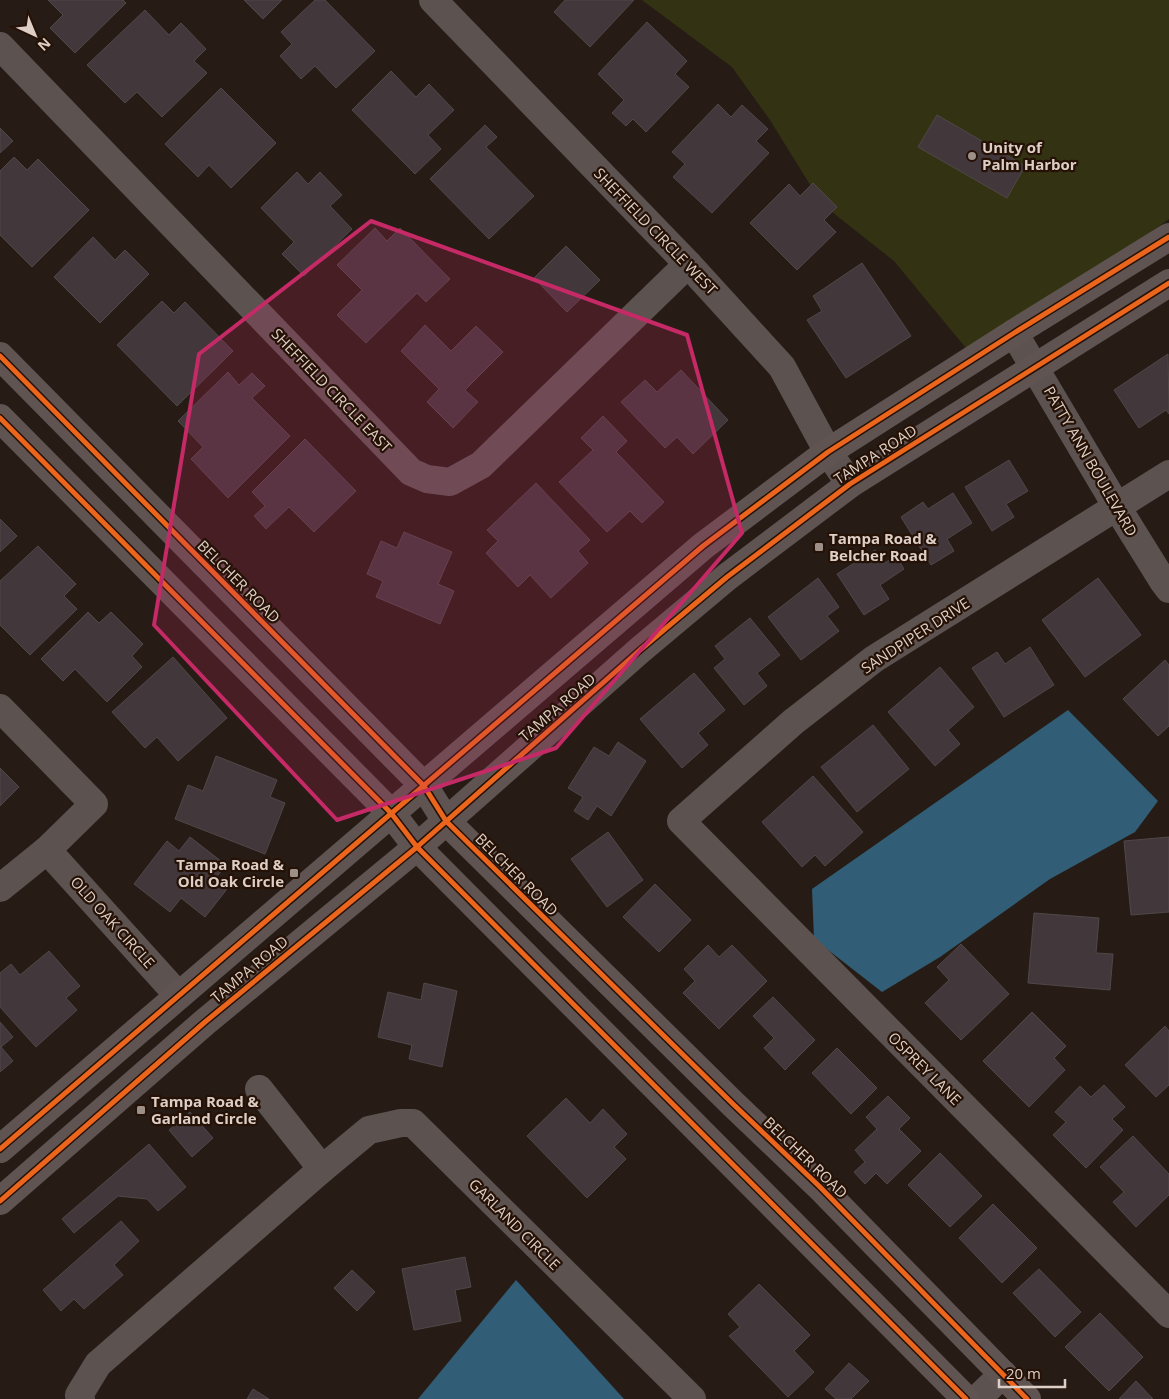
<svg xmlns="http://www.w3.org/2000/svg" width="1169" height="1399" font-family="'Open Sans',sans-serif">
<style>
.green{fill:#333313}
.water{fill:#315e76}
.building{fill:#42383c;stroke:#504749}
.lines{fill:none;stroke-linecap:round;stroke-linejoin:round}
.minor{stroke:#5c5351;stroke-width:28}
.major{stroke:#5f5451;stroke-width:28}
.cycleway-casing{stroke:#251105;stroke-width:8}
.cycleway{stroke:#eb651d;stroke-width:5}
.marked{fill:#c52a66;fill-opacity:0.2;stroke:#c52a66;stroke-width:4;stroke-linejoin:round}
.poi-dot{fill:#9d9088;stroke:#251105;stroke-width:2}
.labels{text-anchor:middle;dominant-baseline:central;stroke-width:4.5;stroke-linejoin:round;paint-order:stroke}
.poi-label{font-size:15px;font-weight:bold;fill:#ddcfc6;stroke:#251105;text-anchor:start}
.street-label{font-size:15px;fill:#ddcfc6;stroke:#251105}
</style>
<rect width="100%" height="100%" fill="#271c15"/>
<!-- green -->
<path class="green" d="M 642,0 L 1169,0 L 1169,219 L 1138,241 L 966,348 L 894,261 L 822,204 L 770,120 L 732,67 Z"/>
<!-- water -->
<g class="water">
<path d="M 1068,710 L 1158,801 L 1135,832 L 1050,879 L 940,957 L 882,992 L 814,939 L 812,889 Z"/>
<path d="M 516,1280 L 624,1399 L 418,1399 Z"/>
</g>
<!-- building -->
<g class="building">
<path d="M 48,0 L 123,0 L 126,3 L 75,53 L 50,28 L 63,15 Z"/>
<path d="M 244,0 L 282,0 L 263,19 Z"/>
<path d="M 315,0 L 325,0 L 375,51 L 336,88 L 315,66 L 301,79 L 280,56 L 292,44 L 281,32 Z"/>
<path d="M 565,0 L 634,0 L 590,47 L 554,12 Z"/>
<path d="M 145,10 L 169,35 L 181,23 L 206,49 L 194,61 L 207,73 L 162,117 L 137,92 L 125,103 L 87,65 Z"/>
<path d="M 647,22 L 687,61 L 675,74 L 689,87 L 646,132 L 633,119 L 626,126 L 612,113 L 624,100 L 598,74 Z"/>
<path d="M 391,71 L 416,97 L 429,84 L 454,110 L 428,135 L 441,149 L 415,174 L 352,110 Z"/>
<path d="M 221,88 L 276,143 L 231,188 L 209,165 L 198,177 L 165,144 Z"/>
<path d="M 718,104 L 731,117 L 742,105 L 768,129 L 756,141 L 769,153 L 712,213 L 673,177 L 685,164 L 672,152 Z"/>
<path d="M 937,115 L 1025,166 L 1007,198 L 918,147 Z"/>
<path d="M 485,125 L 497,137 L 486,147 L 534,196 L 489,239 L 430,179 Z"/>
<path d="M 0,128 L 13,141 L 0,153 Z"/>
<path d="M 14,157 L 27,170 L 38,159 L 89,210 L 32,267 L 0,235 L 0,171 Z"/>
<path d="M 297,172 L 308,184 L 320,172 L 342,195 L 330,206 L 352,229 L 304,276 L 282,254 L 294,242 L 261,208 Z"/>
<path d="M 813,183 L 837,207 L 824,220 L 836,232 L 797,270 L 750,223 L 789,184 L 800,196 Z"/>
<path d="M 375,228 L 387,241 L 400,228 L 450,279 L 426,302 L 417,293 L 366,343 L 337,315 L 362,290 L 337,265 Z"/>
<path d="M 93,237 L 115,260 L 125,250 L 149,274 L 100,323 L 54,277 Z"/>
<path d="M 566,246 L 600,280 L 567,312 L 534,278 Z"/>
<path d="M 862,263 L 911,336 L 846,378 L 807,320 L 822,311 L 813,296 Z"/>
<path d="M 162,301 L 174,313 L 185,302 L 233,351 L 177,406 L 117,345 Z"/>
<path d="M 425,325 L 451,351 L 476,326 L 503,352 L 465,390 L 478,402 L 453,428 L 427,402 L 439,389 L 401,351 Z"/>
<path d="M 1168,354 L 1169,414 L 1166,410 L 1139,428 L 1114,390 Z"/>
<path d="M 681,370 L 728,420 L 693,454 L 677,437 L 665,448 L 621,402 L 645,380 L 657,392 Z"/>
<path d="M 228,372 L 239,385 L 252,373 L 265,386 L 252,398 L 290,436 L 228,498 L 191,459 L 203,447 L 178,421 Z"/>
<path d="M 603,416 L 627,441 L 616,452 L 664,502 L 642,523 L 630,511 L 607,532 L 559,482 L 593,450 L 581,438 Z"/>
<path d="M 305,439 L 356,491 L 314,532 L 289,507 L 266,529 L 254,516 L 265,506 L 252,492 Z"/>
<path d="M 1009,460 L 1028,491 L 1006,504 L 1014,517 L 992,531 L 965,487 Z"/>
<path d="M 536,483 L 590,540 L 578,551 L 588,563 L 551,598 L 530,575 L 518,587 L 486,553 L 498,541 L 487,530 Z"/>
<path d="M 953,493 L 972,523 L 947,539 L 954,551 L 931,565 L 901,517 L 923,502 L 928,509 Z"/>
<path d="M 0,519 L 17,536 L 0,552 Z"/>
<path d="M 404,532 L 452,552 L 438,584 L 454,591 L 440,624 L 376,597 L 383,581 L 367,574 L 381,541 L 397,548 Z"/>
<path d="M 38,546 L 76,584 L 64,596 L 77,609 L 30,655 L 0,625 L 0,581 Z"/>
<path d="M 875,550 L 883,564 L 896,556 L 904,569 L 880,585 L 889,599 L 864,615 L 837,574 Z"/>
<path d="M 818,578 L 839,607 L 827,616 L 839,631 L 801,660 L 768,617 Z"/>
<path d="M 1098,578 L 1141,635 L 1085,677 L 1042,620 Z"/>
<path d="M 88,612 L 99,623 L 111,612 L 143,644 L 132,656 L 142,667 L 107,702 L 75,669 L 63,681 L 41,659 Z"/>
<path d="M 750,618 L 780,655 L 757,673 L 767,686 L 744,705 L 714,668 L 725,659 L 715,646 Z"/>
<path d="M 1030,647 L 1054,685 L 1004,717 L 972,668 L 997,652 L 1005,664 Z"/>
<path d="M 173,657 L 227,718 L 178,761 L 157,737 L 145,748 L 112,712 Z"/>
<path d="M 1165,660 L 1169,665 L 1169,726 L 1158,736 L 1123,699 Z"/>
<path d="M 940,667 L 974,707 L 948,730 L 960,744 L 935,766 L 888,712 Z"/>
<path d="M 694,673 L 725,710 L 698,733 L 708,745 L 682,768 L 640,719 Z"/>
<path d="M 873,725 L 909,769 L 857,812 L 821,767 Z"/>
<path d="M 618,742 L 646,761 L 611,816 L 597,806 L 588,820 L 574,811 L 583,797 L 568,788 L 594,747 L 609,756 Z"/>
<path d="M 216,756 L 277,780 L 270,797 L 285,803 L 265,854 L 175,819 L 188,785 L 203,791 Z"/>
<path d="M 0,768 L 19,787 L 0,806 Z"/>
<path d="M 813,776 L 863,832 L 825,866 L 815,855 L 802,867 L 762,822 Z"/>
<path d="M 608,832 L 643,880 L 607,907 L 571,859 Z"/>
<path d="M 190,837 L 226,865 L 215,879 L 227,889 L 205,917 L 181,898 L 170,912 L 134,884 L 167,841 L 179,851 Z"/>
<path d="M 1169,837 L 1169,912 L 1131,915 L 1124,841 Z"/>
<path d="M 655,884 L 691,920 L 659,952 L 623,917 Z"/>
<path d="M 1034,913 L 1099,918 L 1096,953 L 1113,954 L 1110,990 L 1028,983 Z"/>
<path d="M 961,944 L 1009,994 L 961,1040 L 925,1003 L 949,980 L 937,967 Z"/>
<path d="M 708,945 L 719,957 L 732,945 L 767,981 L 719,1029 L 683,993 L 695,981 L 684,969 Z"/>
<path d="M 49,951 L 80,986 L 66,998 L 77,1010 L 36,1047 L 0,1007 L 0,973 L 11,964 L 20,975 Z"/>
<path d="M 424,983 L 457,991 L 442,1067 L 409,1059 L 412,1045 L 378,1037 L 388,992 L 421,1000 Z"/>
<path d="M 773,997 L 815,1040 L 785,1070 L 764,1048 L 774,1038 L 753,1016 Z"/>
<path d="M 1032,1012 L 1066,1046 L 1054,1058 L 1065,1070 L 1029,1107 L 983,1061 Z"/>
<path d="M 0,1022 L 13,1037 L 1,1047 L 13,1061 L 0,1072 Z"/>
<path d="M 1165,1026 L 1169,1031 L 1169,1085 L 1156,1097 L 1125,1065 Z"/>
<path d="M 837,1048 L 877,1088 L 851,1114 L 812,1073 Z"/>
<path d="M 1104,1085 L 1125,1107 L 1112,1119 L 1123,1130 L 1086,1168 L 1053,1135 L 1066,1122 L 1055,1112 L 1080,1086 L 1091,1097 Z"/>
<path d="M 888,1096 L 910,1118 L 899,1129 L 921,1151 L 887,1184 L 876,1173 L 865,1184 L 854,1172 L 865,1162 L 855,1150 L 877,1129 L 866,1117 Z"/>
<path d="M 566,1098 L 590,1123 L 603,1109 L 627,1134 L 614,1147 L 626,1159 L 587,1198 L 527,1136 Z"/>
<path d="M 190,1112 L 213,1138 L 192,1157 L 169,1130 Z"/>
<path d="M 1133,1136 L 1169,1174 L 1169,1195 L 1136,1227 L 1113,1202 L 1124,1192 L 1100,1167 Z"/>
<path d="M 149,1144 L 186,1187 L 158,1211 L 147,1199 L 118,1196 L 74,1233 L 62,1219 Z"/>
<path d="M 940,1153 L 982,1196 L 950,1227 L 908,1185 Z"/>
<path d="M 993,1204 L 1037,1248 L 1002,1283 L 959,1238 Z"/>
<path d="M 121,1221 L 139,1241 L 114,1265 L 123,1275 L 84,1309 L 74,1299 L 61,1311 L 43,1290 Z"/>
<path d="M 465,1257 L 471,1287 L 455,1290 L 461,1321 L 414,1330 L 402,1269 Z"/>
<path d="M 1039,1269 L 1081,1312 L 1055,1337 L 1013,1293 Z"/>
<path d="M 352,1270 L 375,1292 L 357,1311 L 334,1288 Z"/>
<path d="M 759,1284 L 810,1335 L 794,1351 L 814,1372 L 788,1397 L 729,1336 L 740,1327 L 728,1314 Z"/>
<path d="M 1100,1313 L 1143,1357 L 1109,1391 L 1065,1347 Z"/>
<path d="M 849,1363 L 869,1381 L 851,1399 L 836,1399 L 825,1389 Z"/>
<path d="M 1136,1381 L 1153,1399 L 1119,1399 Z"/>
<path d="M 253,1389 L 269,1399 L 247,1399 Z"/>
</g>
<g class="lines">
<!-- minor -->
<g class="minor">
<path d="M 433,0 L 688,264 L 782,367 L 828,452 L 850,484"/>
<path d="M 0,46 L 411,472 L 427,479 L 450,482 L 481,465 L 688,264"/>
<path d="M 1014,333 L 1117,507 L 1163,581 L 1169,589"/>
<path d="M 1169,474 L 874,659 L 793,722 L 681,821 L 1169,1314"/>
<path d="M 0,708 L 94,804 L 47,850 L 0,888"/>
<path d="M 47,850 L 178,995"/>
<path d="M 259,1089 L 322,1169"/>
<path d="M 81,1399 L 79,1395 L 98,1364 L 322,1169 L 369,1130 L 401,1123 L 413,1123 L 692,1399"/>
<path d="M 977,1399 L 1003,1374"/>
</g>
<!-- major -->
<g class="major">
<path d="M 0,356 L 424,786 L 446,821 L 733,1104 L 819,1186 L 1027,1399"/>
<path d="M 0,418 L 391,813 L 417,847 L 966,1399"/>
<path d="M 0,1149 L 703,546 L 828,452 L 1014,333 L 1169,237"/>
<path d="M 0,1201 L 205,1022 L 417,847 L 640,650 L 727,577 L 850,484 L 1169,283"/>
</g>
<!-- cycleway casing -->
<g class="cycleway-casing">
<g id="cycleway">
<path d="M 0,356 L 424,786 L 446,821 L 733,1104 L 819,1186 L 1027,1399"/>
<path d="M 0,418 L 391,813 L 417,847 L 966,1399"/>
<path d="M 0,1149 L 703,546 L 828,452 L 1014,333 L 1169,237"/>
<path d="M 0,1201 L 205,1022 L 417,847 L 640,650 L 727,577 L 850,484 L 1169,283"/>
</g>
</g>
<!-- cycleway -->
<use href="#cycleway" class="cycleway"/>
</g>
<!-- marked area -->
<path class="marked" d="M 371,221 L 687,335 L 742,533 L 556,748 L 337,820 L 154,625 L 199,354 Z"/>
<!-- markers -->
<g class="poi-dot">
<circle cx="972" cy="156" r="5"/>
<rect x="814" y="542" width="10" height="10" rx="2.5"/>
<rect x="289" y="868" width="10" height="10" rx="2.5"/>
<rect x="136" y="1105" width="10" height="10" rx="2.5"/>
</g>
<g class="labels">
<!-- poi labels -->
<g class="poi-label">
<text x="982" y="147">Unity of<tspan x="982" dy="17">Palm Harbor</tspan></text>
<text x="829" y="538">Tampa Road &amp;<tspan x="829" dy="17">Belcher Road</tspan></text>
<text x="284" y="864" text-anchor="end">Tampa Road &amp;<tspan x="284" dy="17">Old Oak Circle</tspan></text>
<text x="151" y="1101">Tampa Road &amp;<tspan x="151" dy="17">Garland Circle</tspan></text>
</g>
<!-- street labels -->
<g class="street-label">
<text transform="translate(656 231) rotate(46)">SHEFFIELD CIRCLE WEST</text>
<text transform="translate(332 390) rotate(46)">SHEFFIELD CIRCLE EAST</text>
<text transform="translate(875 454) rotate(-33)">TAMPA ROAD</text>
<text transform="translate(1091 461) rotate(60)">PATTY ANN BOULEVARD</text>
<text transform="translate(239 581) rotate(45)">BELCHER ROAD</text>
<text transform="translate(915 635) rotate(-33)">SANDPIPER DRIVE</text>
<text transform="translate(557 707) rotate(-41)">TAMPA ROAD</text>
<text transform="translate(517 874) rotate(45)">BELCHER ROAD</text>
<text transform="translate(113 922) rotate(48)">OLD OAK CIRCLE</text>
<text transform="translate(249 969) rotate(-40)">TAMPA ROAD</text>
<text transform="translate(925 1068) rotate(45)">OSPREY LANE</text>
<text transform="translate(806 1157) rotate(44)">BELCHER ROAD</text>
<text transform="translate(515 1224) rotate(45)">GARLAND CIRCLE</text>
</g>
</g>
<!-- north arrow -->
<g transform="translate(35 35) rotate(136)" stroke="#251105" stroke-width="4" paint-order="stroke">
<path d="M0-4L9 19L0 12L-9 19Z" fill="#ddcfc6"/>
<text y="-8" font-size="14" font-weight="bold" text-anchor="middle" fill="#ddcfc6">N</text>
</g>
<!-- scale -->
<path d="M999 1379v8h66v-8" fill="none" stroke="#ddcfc6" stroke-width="2.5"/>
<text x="1006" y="1379" font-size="15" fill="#ddcfc6" stroke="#251105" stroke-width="4" paint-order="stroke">20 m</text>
</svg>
